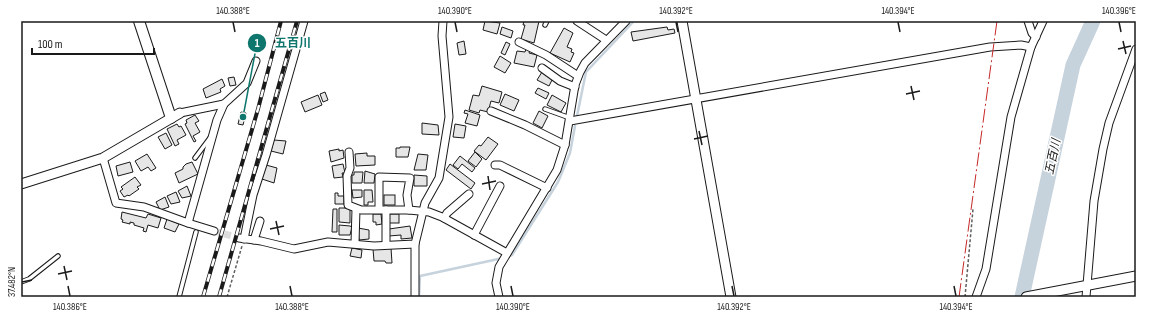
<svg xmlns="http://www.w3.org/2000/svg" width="1157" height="318" font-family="'Sofia Sans Condensed','Noto Sans JP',sans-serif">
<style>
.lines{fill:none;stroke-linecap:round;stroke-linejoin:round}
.stream{stroke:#c6d2dc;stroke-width:2.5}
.river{stroke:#c6d2dc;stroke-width:15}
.building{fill:#e6e6e6;stroke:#1a1a1a}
.minor-tunnel{stroke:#ddd;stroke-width:7;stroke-dasharray:7 3.5;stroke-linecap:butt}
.service-casing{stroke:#1a1a1a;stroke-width:5.5}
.minor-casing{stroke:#1a1a1a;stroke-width:9}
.tertiary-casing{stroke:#1a1a1a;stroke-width:11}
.secondary-casing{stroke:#1a1a1a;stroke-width:12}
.path{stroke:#5f5f5f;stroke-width:1.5;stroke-dasharray:3 2;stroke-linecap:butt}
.service{stroke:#fff;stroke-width:3.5}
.minor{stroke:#fff;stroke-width:7}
.tertiary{stroke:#fff;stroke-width:9}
.secondary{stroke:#fff;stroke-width:10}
.rail-casing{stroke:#1a1a1a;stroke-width:4}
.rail{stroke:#fff;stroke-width:2.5;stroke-dasharray:8;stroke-linecap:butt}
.power{stroke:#c62828;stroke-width:1;stroke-dasharray:14 3 2 3;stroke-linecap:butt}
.ticks{fill:none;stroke:#1a1a1a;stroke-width:1.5}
.labels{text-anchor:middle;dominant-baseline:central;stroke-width:3;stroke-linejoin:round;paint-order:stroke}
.water-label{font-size:12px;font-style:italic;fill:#1a1a1a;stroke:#fff}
.leader{fill:none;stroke:#0f766e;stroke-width:1.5}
.callout-dot{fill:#0f766e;stroke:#fff;stroke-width:1.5}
.mark-label{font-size:12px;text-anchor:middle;font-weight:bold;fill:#fff}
.callout-label{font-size:12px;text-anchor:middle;font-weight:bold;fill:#0f766e;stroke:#fff;stroke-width:3;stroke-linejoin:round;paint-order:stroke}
.neatline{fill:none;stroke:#1a1a1a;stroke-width:1.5}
.ticks-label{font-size:10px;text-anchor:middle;fill:#1a1a1a}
</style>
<rect width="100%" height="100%" fill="#fff"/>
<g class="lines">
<!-- stream -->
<g class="stream">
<path d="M 577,116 L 586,72 L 634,21"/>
<path d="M 507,257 L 512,255 L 558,182 L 570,153 L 575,126"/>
<path d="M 419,297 L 420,276 L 503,258"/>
</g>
<!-- river -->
<path class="river" d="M 1022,297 L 1073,65 L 1093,21"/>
</g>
<!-- building -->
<g class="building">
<path d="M 485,21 L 500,23 L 497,34 L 483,30 Z"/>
<path d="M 524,21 L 539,21 L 534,43 L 521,39 L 525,25 L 523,25 Z"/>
<path d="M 502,27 L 513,31 L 511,38 L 500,34 Z"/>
<path d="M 667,27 L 668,30 L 674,29 L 675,33 L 633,41 L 631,32 Z"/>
<path d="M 564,28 L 573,33 L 567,47 L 572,49 L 571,52 L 574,53 L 570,62 L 550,53 Z"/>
<path d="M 464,41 L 466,54 L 459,55 L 457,43 Z"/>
<path d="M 506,42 L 510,44 L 505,55 L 501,53 Z"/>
<path d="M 526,49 L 530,50 L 529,53 L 537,55 L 534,67 L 514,63 L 517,51 L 525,52 Z"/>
<path d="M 500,56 L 511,63 L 505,73 L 494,67 Z"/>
<path d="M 542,72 L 553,78 L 549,86 L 537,80 Z"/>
<path d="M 234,77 L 236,85 L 230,86 L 228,78 Z"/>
<path d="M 222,79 L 225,86 L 220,89 L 221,92 L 206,98 L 203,89 Z"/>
<path d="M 482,86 L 502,92 L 499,103 L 491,101 L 488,112 L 480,110 L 479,113 L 469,110 L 473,95 L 479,96 Z"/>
<path d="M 538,88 L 549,93 L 546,99 L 535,93 Z"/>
<path d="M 325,92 L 328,100 L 323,102 L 320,94 Z"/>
<path d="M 505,94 L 519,100 L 514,111 L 500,105 Z"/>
<path d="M 318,95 L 322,105 L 305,112 L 301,102 Z"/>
<path d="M 552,95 L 566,103 L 561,112 L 547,105 Z"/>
<path d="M 465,110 L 480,115 L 477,126 L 465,123 L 468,114 L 464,113 Z"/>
<path d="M 539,111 L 548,116 L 542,128 L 533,123 Z"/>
<path d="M 241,112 L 246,113 L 243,125 L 238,124 Z"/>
<path d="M 195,115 L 199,121 L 195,123 L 200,132 L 193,136 L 196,141 L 194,142 L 185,124 L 187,123 L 186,120 Z"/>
<path d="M 422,123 L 438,125 L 439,135 L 422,134 Z"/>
<path d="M 177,124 L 179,127 L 181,126 L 186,135 L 177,140 L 179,144 L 175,146 L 167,129 Z"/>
<path d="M 455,124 L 466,126 L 464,138 L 453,137 Z"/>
<path d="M 166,133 L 172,145 L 165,149 L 158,137 Z"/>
<path d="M 488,137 L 498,144 L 486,160 L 474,151 L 479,145 L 481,146 Z"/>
<path d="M 274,140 L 286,141 L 283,154 L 271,151 Z"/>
<path d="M 400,147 L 410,147 L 408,157 L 396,157 L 396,148 L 400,148 Z"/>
<path d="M 339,149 L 339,151 L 343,150 L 344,158 L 331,162 L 329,151 Z"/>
<path d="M 475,152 L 482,159 L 476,167 L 468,161 Z"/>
<path d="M 367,153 L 367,156 L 375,156 L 375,165 L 356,166 L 355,154 Z"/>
<path d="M 147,154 L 156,168 L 151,171 L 148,167 L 141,171 L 135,161 Z"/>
<path d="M 418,154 L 428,155 L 426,170 L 414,170 Z"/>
<path d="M 460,156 L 475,168 L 472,172 L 462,164 L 458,169 L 453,165 Z"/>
<path d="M 130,162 L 133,172 L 118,176 L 116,166 Z"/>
<path d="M 192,162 L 198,174 L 179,183 L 175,173 L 183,169 L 183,167 L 186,164 Z"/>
<path d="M 343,164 L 345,173 L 342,173 L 343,177 L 334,178 L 332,166 Z"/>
<path d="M 450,164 L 475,183 L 471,189 L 446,170 Z"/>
<path d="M 266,165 L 277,168 L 274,183 L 262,179 Z"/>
<path d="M 365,171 L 375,174 L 374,183 L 364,183 Z"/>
<path d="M 354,172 L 363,172 L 362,183 L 352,183 L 352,175 L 354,175 Z"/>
<path d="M 414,175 L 427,176 L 427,186 L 414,186 Z"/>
<path d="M 135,177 L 141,185 L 137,187 L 139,189 L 129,196 L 128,195 L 124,197 L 120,191 L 123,189 L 121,187 Z"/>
<path d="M 187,186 L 191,196 L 182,198 L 178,191 Z"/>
<path d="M 352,190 L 362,190 L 362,197 L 353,198 Z"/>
<path d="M 364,190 L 372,190 L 373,202 L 368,202 L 368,205 L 364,205 Z"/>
<path d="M 176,192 L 180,202 L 171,204 L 167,196 Z"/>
<path d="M 335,193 L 338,193 L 338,196 L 344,196 L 344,204 L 335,204 Z"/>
<rect x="384" y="195" width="11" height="10"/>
<path d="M 165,197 L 169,207 L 160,210 L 156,202 Z"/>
<path d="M 339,208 L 350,208 L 350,223 L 339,222 Z"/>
<path d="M 333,209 L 337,209 L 337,232 L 332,232 Z"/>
<path d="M 122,212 L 146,218 L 148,214 L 161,218 L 158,228 L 148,225 L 146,232 L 143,231 L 144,228 L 134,225 L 134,223 L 130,222 L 130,224 L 122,222 L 123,220 L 121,219 Z"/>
<path d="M 373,214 L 381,214 L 382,224 L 376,225 L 376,222 L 373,222 Z"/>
<rect x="389" y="214" width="10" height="9"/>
<path d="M 167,219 L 179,224 L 175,232 L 164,228 Z"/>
<path d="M 339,225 L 350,226 L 352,227 L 350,235 L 339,235 Z"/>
<path d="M 410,226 L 412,238 L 401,239 L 401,235 L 389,236 L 389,229 Z"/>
<path d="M 358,228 L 369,230 L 369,239 L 359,240 Z"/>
<path d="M 352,248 L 362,250 L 361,258 L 350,256 Z"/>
<path d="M 391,248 L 392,263 L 386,263 L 385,261 L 374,261 L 373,249 Z"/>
</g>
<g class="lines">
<!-- minor-tunnel -->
<path class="minor-tunnel" d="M 214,231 L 239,238"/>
<!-- service casing -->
<g class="service-casing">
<g id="service">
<path d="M 545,25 L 547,21"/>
<path d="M 545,109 L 570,118"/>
<path d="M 195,158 L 210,138"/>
<path d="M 21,282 L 29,279 L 58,256"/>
<path d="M 179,297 L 196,232"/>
</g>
</g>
<!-- minor casing -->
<g class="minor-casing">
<g id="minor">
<path d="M 577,21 L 606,40"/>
<path d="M 1028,21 L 1032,33 L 1036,37"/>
<path d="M 519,42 L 546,55 L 578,76"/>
<path d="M 542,68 L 560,81 L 575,87"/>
<path d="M 491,111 L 525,125 L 565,145"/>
<path d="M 180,113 L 224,104 L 247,83 L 256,61"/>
<path d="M 570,121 L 990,47 L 1021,45 L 1031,47"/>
<path d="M 349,152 L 350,168 L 347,176 L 348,205 L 361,210 L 409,210 L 429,212 L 442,217 L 507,253"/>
<path d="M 103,158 L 116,203 L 144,207 L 188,223 L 217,120 L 224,104"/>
<path d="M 495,165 L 500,165 L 547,188"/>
<path d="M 379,209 L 379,177 L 410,178 L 407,195 L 409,210"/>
<path d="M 444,218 L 447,213 L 469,194"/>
<path d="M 188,223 L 214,231"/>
<path d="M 474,235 L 500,186"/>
<path d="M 239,238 L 261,241 L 294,249 L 328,242 L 374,246 L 415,244 L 425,203 L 439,178 L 449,117 L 442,36 L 443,21"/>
<path d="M 244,239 L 253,195 L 266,155 L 304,21"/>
<path d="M 254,240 L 260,221"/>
<path d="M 355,243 L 356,209"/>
<path d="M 386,244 L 386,210"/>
<path d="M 415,244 L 415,297"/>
<path d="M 499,297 L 496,283 L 499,267 L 557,170 L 565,145 L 575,85 L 580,72 L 585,63 L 626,21"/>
<path d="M 976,297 L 986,269 L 1011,117 L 1031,47 L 1043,21"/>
<path d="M 1086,297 L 1094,201 L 1103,149 L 1109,123 L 1136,49"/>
</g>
</g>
<!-- tertiary casing -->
<g class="tertiary-casing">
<g id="tertiary">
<path d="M 682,21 L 731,297"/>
<path d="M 21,184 L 103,158 L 180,113"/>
<path d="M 1026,297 L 1136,276"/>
</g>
</g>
<!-- secondary casing -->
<g class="secondary-casing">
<path id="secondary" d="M 139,21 L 171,118"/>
</g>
<!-- path -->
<g class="path">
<path d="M 227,297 L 242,246"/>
<path d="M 965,297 L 973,209"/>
</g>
<!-- service -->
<use href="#service" class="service"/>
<!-- minor -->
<use href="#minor" class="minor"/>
<!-- tertiary -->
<use href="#tertiary" class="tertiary"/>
<!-- secondary -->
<use href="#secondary" class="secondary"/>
<!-- rail casing -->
<g class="rail-casing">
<g id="rail">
<path d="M 203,297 L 258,109 L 281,21"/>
<path d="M 219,297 L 297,21"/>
</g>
</g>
<!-- rail -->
<use href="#rail" class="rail"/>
<!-- power -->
<path class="power" d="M 959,297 L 997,21"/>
</g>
<!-- ticks -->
<path class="ticks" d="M 233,22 L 235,32M 455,22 L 457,32M 676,22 L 678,32M 898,22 L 900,32M 1119,22 L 1121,32M 1123,41 L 1126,54M 1118,49 L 1131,46M 911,86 L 914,100M 906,94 L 920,91M 699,131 L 702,145M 694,139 L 708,136M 488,176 L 490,190M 482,184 L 496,181M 276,221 L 279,235M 270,229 L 284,226M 64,266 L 67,280M 58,274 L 72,271M 22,282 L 32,280M 68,286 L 70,296M 290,286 L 292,296M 511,286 L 513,296M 732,286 L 734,296M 954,286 L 956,296"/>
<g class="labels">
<!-- water labels -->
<g class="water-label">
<text transform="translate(1053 157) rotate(-78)">五百川</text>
</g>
</g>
<!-- callouts -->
<path class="leader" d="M243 117L257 43"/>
<g class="callout-dot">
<circle cx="243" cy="117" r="4"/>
<circle cx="257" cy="43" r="10"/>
</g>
<g class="mark-label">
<text x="257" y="47">1</text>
</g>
<g class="callout-label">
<text x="293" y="47">五百川</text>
</g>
<!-- border -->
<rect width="1157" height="318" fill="none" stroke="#ffffff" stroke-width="44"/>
<!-- scale -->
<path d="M32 48v6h122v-6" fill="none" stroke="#1a1a1a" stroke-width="2"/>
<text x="38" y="48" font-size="12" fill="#1a1a1a" stroke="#ffffff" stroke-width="3" paint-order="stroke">100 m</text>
<rect x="22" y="22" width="1113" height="274" class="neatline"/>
<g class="ticks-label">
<text x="233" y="14">140.388°E</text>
<text x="455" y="14">140.390°E</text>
<text x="676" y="14">140.392°E</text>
<text x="898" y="14">140.394°E</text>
<text x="1119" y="14">140.396°E</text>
<text transform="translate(11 282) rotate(-90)" y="4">37.482°N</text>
<text x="70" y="310">140.386°E</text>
<text x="292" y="310">140.388°E</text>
<text x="513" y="310">140.390°E</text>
<text x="734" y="310">140.392°E</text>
<text x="956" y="310">140.394°E</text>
</g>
</svg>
